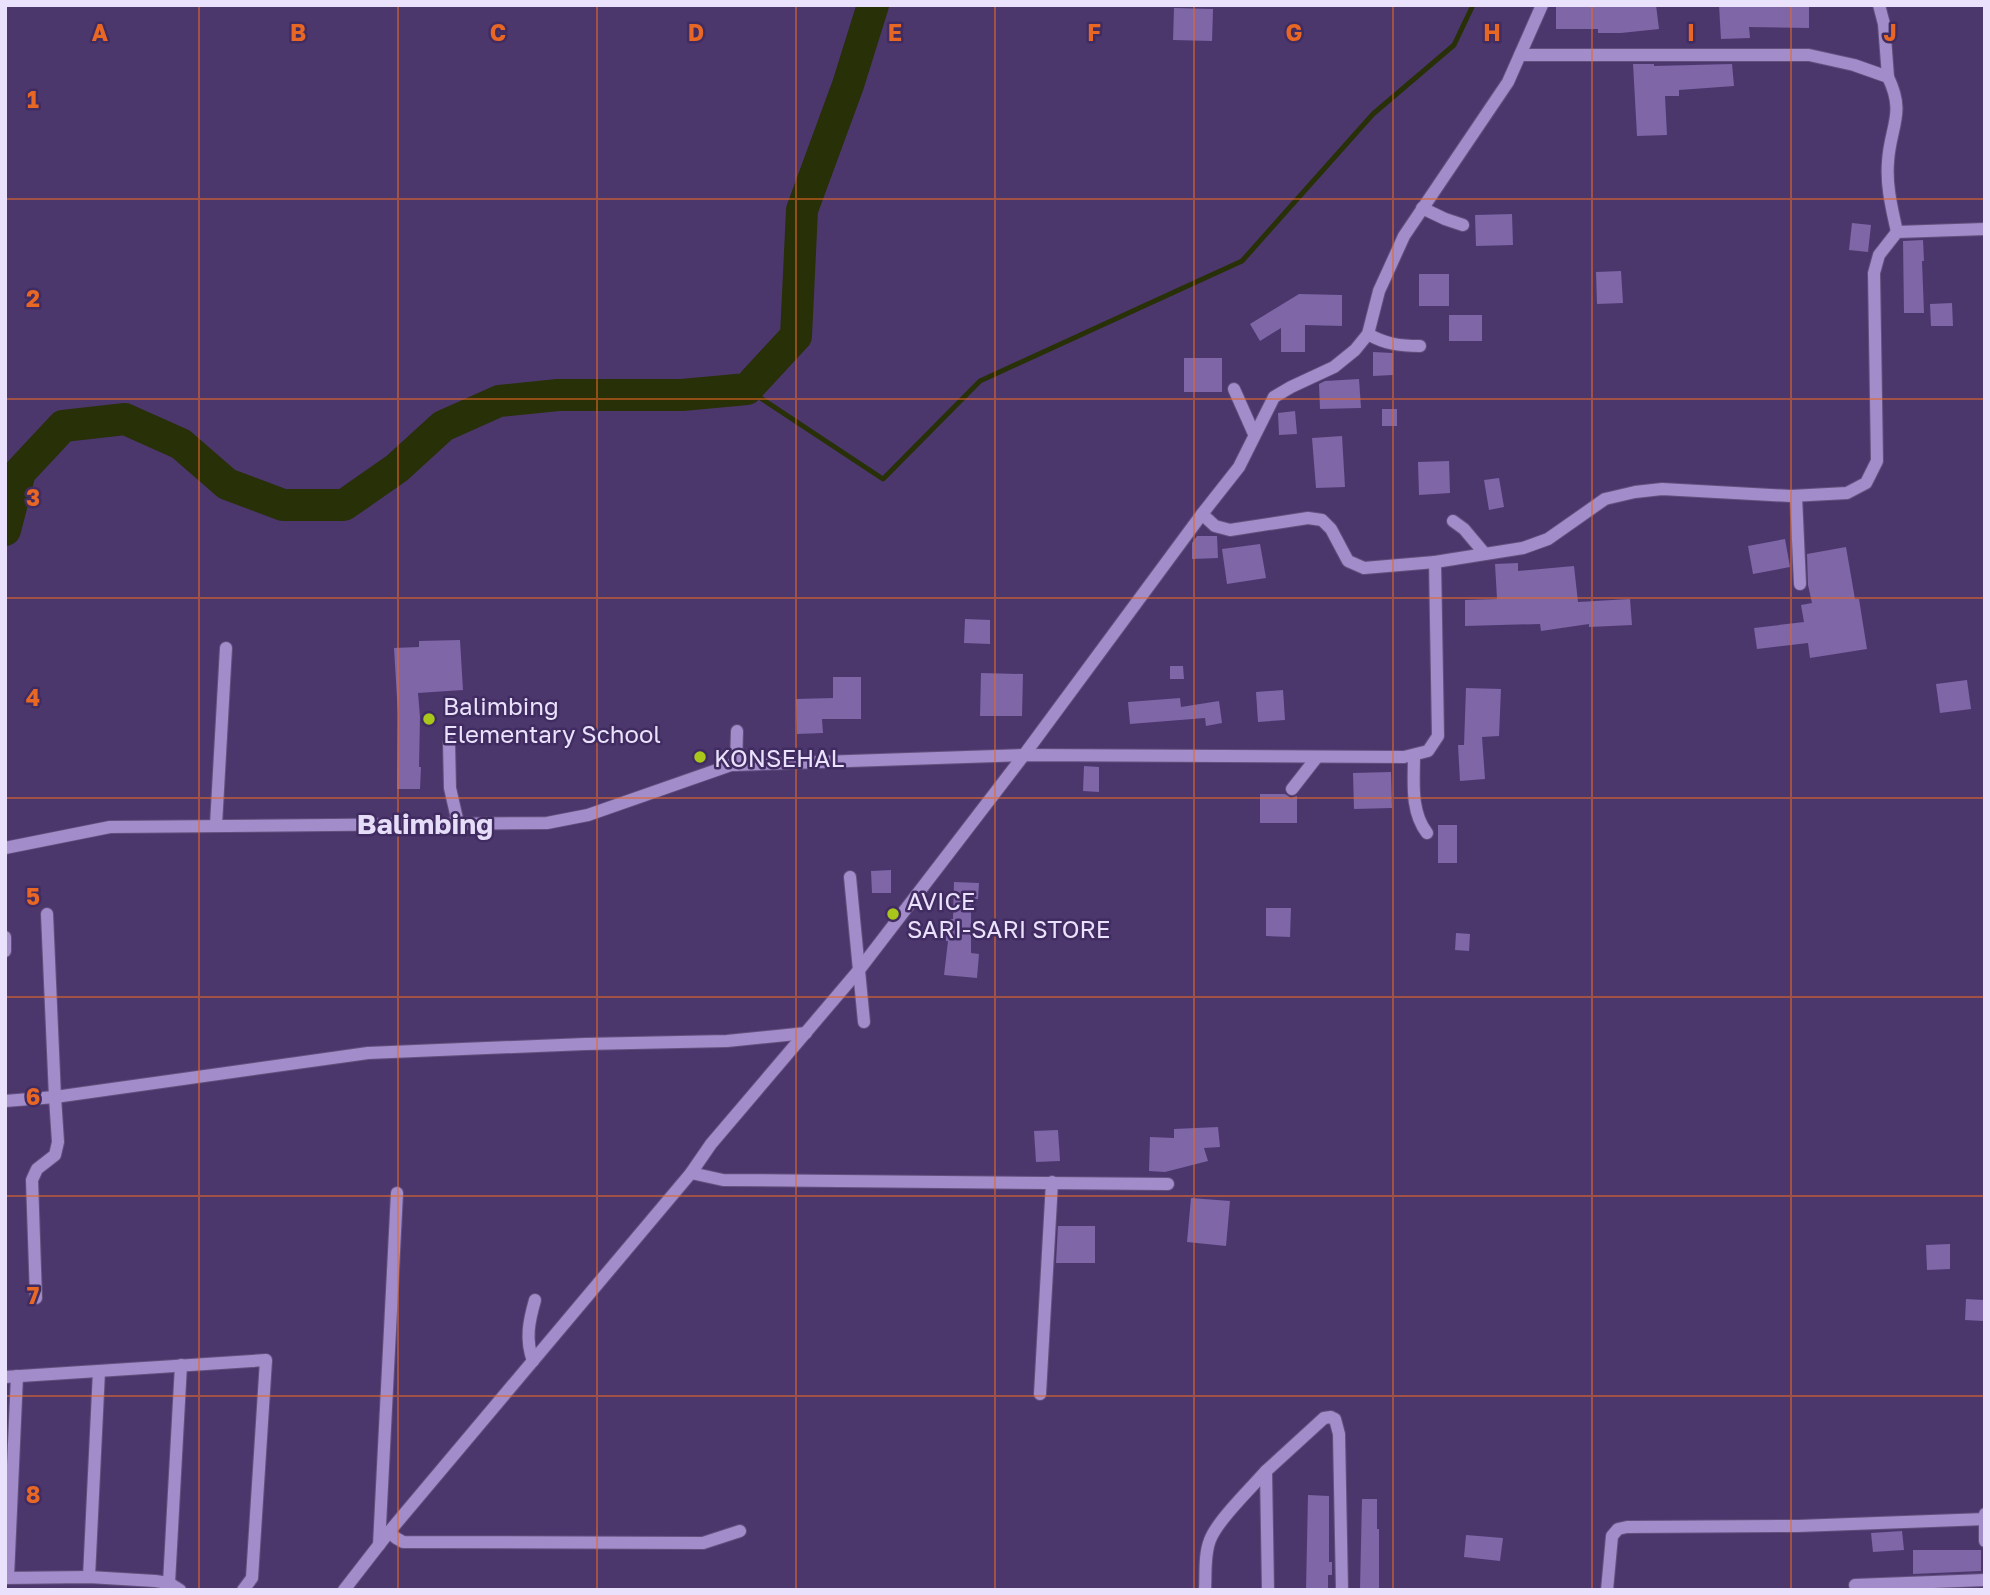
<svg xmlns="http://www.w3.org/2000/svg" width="1990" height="1595" font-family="'Golos Text',sans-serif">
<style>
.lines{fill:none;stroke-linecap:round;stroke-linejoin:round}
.stream{stroke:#283008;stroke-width:5}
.river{stroke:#283008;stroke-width:32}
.building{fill:#7e66a7}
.minor-casing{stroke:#62507d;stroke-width:14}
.minor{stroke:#a28cc9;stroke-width:12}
.grid{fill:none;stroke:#e86724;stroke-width:2;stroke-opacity:0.55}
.poi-dot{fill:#a9c71a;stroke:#412c61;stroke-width:2.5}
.labels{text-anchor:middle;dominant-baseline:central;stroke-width:5;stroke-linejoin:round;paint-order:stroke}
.poi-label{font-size:24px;fill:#eae2fc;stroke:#412c61;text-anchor:start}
.quarter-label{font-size:28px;font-weight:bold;fill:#e6def8;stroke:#412c61}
.grid-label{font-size:23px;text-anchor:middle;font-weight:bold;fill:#e86724;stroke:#412c61;stroke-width:5;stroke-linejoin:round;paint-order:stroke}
</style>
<rect width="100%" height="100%" fill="#4c376d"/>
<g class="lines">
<!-- stream -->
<path class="stream" d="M 747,389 L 883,479 L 980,381 L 1242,261 L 1373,114 L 1454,45 L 1473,5"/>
<!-- river -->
<path class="river" d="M 5,530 L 20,472 L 63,426 L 125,419 L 181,444 L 227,484 L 283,505 L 344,505 L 397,468 L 443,426 L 499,401 L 558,395 L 682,395 L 747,389 L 796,336 L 802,210 L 848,85 L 873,5"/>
</g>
<!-- building -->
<g class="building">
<path d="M 1609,5 L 1656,5 L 1659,29 L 1621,33 L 1598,33 L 1598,29 L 1556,29 L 1556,7 L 1609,7 Z"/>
<path d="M 1719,5 L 1809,5 L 1809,28 L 1749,27 L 1750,38 L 1721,39 Z"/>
<path d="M 1174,8 L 1213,9 L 1212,41 L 1173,40 Z"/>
<path d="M 1633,64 L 1654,64 L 1654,66 L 1732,64 L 1734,86 L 1679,90 L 1679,96 L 1665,96 L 1667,135 L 1637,136 Z"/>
<path d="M 1512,214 L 1513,245 L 1476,246 L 1475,215 Z"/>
<path d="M 1852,223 L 1871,225 L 1868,252 L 1849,250 Z"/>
<path d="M 1923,240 L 1924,261 L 1922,261 L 1924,313 L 1904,313 L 1903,241 Z"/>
<path d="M 1621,271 L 1623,303 L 1597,304 L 1596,272 Z"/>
<rect x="1419" y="274" width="30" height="32"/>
<path d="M 1299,294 L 1342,295 L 1342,326 L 1305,325 L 1305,352 L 1281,352 L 1281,328 L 1260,341 L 1250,324 Z"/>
<path d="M 1952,303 L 1953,326 L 1931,326 L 1930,304 Z"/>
<rect x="1449" y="315" width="33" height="26"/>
<path d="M 1373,352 L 1393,353 L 1393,375 L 1373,376 Z"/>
<rect x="1184" y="358" width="38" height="34"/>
<path d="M 1359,379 L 1361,408 L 1320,409 L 1319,384 L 1325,381 Z"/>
<rect x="1382" y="409" width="15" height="17"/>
<path d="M 1295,411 L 1297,434 L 1279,435 L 1278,413 Z"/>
<path d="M 1342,436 L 1345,487 L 1316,488 L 1312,438 Z"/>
<path d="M 1449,461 L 1450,493 L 1419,495 L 1418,462 Z"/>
<path d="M 1499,478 L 1504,507 L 1489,510 L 1484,480 Z"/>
<path d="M 1197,536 L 1217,536 L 1218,558 L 1192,559 L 1192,543 Z"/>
<path d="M 1785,539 L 1790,567 L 1753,574 L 1748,546 Z"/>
<path d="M 1260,544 L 1266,578 L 1227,584 L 1222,549 Z"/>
<path d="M 1846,547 L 1855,599 L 1859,599 L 1867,649 L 1810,658 L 1808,643 L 1757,649 L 1754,628 L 1804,622 L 1801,605 L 1812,603 L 1808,585 L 1807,554 Z"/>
<path d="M 1518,563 L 1518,571 L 1574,566 L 1578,602 L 1630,599 L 1632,625 L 1589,627 L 1589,624 L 1541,631 L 1540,624 L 1465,626 L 1465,600 L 1497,599 L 1495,564 Z"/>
<path d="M 965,619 L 990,620 L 990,644 L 964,643 Z"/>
<path d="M 460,640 L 463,690 L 418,693 L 420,717 L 419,767 L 421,767 L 420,789 L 397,789 L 398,715 L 394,648 L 419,647 L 419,641 Z"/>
<path d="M 1170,666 L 1183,666 L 1184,679 L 1170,679 Z"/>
<path d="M 981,673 L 1023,674 L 1022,716 L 980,716 Z"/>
<path d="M 833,677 L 861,677 L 861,719 L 822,719 L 823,733 L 797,734 L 796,699 L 833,698 Z"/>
<path d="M 1967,680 L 1971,709 L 1940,713 L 1936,684 Z"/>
<path d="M 1466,688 L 1501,689 L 1499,736 L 1482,737 L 1485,779 L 1460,781 L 1458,745 L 1464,745 Z"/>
<path d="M 1283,690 L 1285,720 L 1258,722 L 1256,692 Z"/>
<path d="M 1180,698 L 1181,707 L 1219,701 L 1222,723 L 1206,726 L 1205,718 L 1130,724 L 1128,702 Z"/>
<path d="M 1084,766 L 1099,767 L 1099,792 L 1083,791 Z"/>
<path d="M 1391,772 L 1392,808 L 1354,809 L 1353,773 Z"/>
<path d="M 1260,794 L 1285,794 L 1291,798 L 1297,796 L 1297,823 L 1260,823 Z"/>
<rect x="1438" y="825" width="19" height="38"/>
<path d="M 891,870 L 891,893 L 872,893 L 871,871 Z"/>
<path d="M 954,882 L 979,883 L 978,899 L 971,899 L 971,953 L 979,954 L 977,978 L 944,975 L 948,941 L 946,941 L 946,919 L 953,919 Z"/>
<path d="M 1266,908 L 1291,908 L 1290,937 L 1266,936 Z"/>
<path d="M 1456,933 L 1470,934 L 1469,951 L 1455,950 Z"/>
<path d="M 1218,1127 L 1220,1147 L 1204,1148 L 1208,1161 L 1165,1172 L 1149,1171 L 1150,1137 L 1174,1138 L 1174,1129 Z"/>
<path d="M 1058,1130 L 1060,1161 L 1036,1162 L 1034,1131 Z"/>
<path d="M 1191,1198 L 1230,1201 L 1226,1246 L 1187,1242 Z"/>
<path d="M 1058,1226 L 1095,1226 L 1095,1263 L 1056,1263 Z"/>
<path d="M 1950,1244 L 1950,1269 L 1927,1270 L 1926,1245 Z"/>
<path d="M 1966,1299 L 1984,1300 L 1983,1321 L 1965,1320 Z"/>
<path d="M 1308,1495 L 1329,1496 L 1329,1562 L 1332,1562 L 1332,1575 L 1328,1575 L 1328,1590 L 1306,1590 Z"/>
<path d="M 1362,1499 L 1377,1499 L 1377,1529 L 1379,1529 L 1379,1589 L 1360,1589 Z"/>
<path d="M 1902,1531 L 1904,1550 L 1873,1552 L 1871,1533 Z"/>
<path d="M 1466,1535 L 1503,1538 L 1500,1561 L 1464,1557 Z"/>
<path d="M 1913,1550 L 1981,1550 L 1981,1571 L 1913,1574 Z"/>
</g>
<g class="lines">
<!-- minor casing -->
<g class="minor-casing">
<g id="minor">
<path d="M 1879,5 L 1884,24 L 1888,77"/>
<path d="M 1520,55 L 1809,55 L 1854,65 L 1888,77 C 1906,114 1890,126 1888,162 C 1886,186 1892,209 1897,232"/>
<path d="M 1422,208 L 1445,219 L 1463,225"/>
<path d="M 1368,334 C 1385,344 1400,346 1420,346"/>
<path d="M 1234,389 L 1254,434"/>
<path d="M 1796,496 L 1800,584"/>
<path d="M 1202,514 L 1215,526 L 1230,530 L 1308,518 L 1322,520 L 1331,529 L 1348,561 L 1364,568 L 1435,562"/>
<path d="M 1453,521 L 1464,529 L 1485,554"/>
<path d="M 449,743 L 450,788 L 458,823"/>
<path d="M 1414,755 C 1414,781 1410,811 1427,833"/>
<path d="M 736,765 L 737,731"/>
<path d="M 1292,789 L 1317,757"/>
<path d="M 216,825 L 226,648"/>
<path d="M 5,848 L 110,827 L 547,823 L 588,815 L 731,765 L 1024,755 L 1404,757 L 1428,751 L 1438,736 L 1435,562 L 1523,548 L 1548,539 L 1605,499 L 1635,492 L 1662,489 L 1791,496 L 1847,493 L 1866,483 L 1877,461 L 1874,273 L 1879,255 L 1897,232 L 1985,229"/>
<path d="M 850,877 L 864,1022"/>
<path d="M 47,914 L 55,1097 L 368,1053 L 585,1044 L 727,1041 L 806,1033"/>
<path d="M 5,937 L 5,951"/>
<path d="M 5,1101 L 55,1097 L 58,1142 L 55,1155 L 37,1169 L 32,1180 L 36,1298"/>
<path d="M 691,1173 L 723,1180 L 1168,1184"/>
<path d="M 533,1361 C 525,1339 529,1321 535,1300"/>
<path d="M 5,1377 L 266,1360 L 252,1578 L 243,1590"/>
<path d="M 1040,1394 L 1052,1182"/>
<path d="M 1985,1514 L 1985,1541"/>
<path d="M 389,1532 L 396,1538 L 403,1542 L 703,1543 L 740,1531"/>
<path d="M 379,1545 L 397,1193"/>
<path d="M 8,1577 L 17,1376"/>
<path d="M 89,1577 L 99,1371"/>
<path d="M 5,1578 L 89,1577 L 155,1581 L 169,1583 L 180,1590"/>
<path d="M 169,1583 L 181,1365"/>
<path d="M 1855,1585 L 1985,1580"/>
<path d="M 344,1590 L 389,1532 L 691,1173 L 711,1144 L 859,970 L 1024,755 L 1202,514 L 1239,467 L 1274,397 L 1291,387 L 1334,367 L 1355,350 L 1368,334 L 1379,291 L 1404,236 L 1508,82 L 1542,5"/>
<path d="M 1205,1590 C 1206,1574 1204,1555 1210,1540 C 1217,1521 1251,1488 1266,1471"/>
<path d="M 1268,1590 L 1266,1471 L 1324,1418 L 1331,1417 L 1335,1419 L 1339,1434 L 1342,1590"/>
<path d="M 1607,1590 L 1612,1536 L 1618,1529 L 1627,1527 L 1798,1526 L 1985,1519"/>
</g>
</g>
<!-- minor -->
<use href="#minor" class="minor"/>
</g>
<!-- grid -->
<path class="grid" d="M 199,5 L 199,1590M 398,5 L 398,1590M 597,5 L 597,1590M 796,5 L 796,1590M 995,5 L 995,1590M 1194,5 L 1194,1590M 1393,5 L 1393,1590M 1592,5 L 1592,1590M 1791,5 L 1791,1590M 5,199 L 1985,199M 5,399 L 1985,399M 5,598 L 1985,598M 5,798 L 1985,798M 5,997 L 1985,997M 5,1196 L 1985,1196M 5,1396 L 1985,1396"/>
<!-- markers -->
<g class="poi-dot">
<circle cx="429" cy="719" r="7"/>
<circle cx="700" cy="757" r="7"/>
<circle cx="893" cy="914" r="7"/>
</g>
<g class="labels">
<!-- poi labels -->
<g class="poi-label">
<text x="443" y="705">Balimbing<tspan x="443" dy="28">Elementary School</tspan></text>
<text x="714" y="757">KONSEHAL</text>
<text x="907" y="900">AVICE<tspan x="907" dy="28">SARI-SARI STORE</tspan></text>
</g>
<!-- quarter labels -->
<g class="quarter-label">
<text x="425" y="823">Balimbing</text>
</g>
</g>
<g class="grid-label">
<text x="100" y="41">A</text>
<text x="298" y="41">B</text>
<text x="498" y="41">C</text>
<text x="696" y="41">D</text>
<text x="895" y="41">E</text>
<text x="1094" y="41">F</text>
<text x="1294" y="41">G</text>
<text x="1492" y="41">H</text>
<text x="1691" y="41">I</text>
<text x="1890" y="41">J</text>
<text x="33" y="108">1</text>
<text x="33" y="307">2</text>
<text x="33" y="506">3</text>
<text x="33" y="706">4</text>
<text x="33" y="905">5</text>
<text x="33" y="1105">6</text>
<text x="33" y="1304">7</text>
<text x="33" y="1503">8</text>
</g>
<!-- border -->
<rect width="1990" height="1595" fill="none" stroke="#eae2fc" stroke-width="14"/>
</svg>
